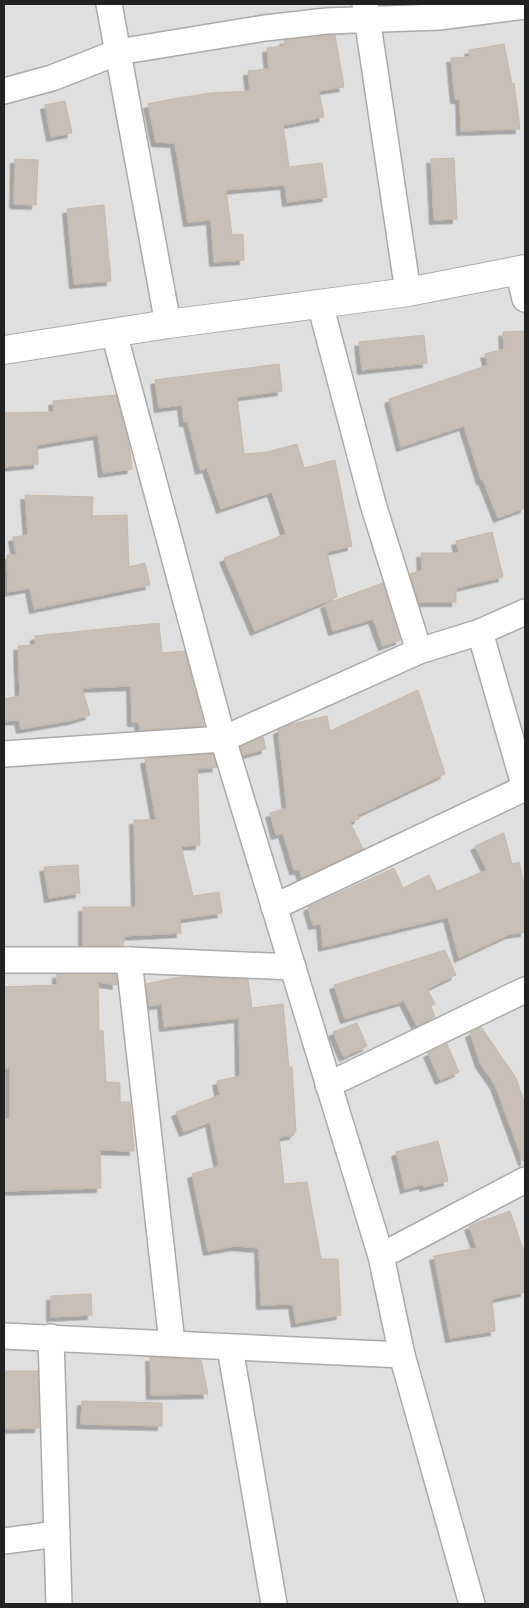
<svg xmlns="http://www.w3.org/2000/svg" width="529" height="1608" font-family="'Public Sans',sans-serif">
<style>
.residential{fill:#e0dfdf}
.building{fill:#c8c0b7;stroke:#c5b7a9;filter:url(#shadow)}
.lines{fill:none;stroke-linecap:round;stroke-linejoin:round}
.minor-casing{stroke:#a9a9a9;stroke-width:28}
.tertiary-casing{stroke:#a9a9a9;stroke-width:30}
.minor{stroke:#fff;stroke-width:25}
.tertiary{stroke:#fff;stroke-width:28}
</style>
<defs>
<filter id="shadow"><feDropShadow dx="-4.5" dy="4.5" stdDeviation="0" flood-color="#0004"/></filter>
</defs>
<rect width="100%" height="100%" fill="#f2f0e8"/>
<!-- residential -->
<rect class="residential" x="4" y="4" width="521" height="1600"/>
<!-- building -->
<g class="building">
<path d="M 335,35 L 344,87 L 319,91 L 324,117 L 283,125 L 289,167 L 322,163 L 327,197 L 287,202 L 285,185 L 226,190 L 232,235 L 243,234 L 244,260 L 214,262 L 211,220 L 188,222 L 175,143 L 156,142 L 148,104 L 167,100 L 210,93 L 250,91 L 248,71 L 269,69 L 267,48 L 286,46 L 284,40 L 286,40 Z"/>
<path d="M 504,44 L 512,84 L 514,83 L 520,129 L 461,131 L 460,99 L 455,99 L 451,58 L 470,57 L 469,50 Z"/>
<path d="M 65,101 L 72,133 L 51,137 L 45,105 Z"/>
<path d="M 454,158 L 457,219 L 434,220 L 431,159 Z"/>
<path d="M 15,159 L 38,160 L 36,205 L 14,204 Z"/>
<path d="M 104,205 L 111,281 L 74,284 L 67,209 Z"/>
<path d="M 525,331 L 525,508 L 498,518 L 483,480 L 481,480 L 464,426 L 401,447 L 389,399 L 488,365 L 485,354 L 504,349 L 503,332 Z"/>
<path d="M 424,335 L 427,363 L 362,370 L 359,342 Z"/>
<path d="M 279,364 L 282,391 L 237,397 L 244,454 L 267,452 L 297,444 L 304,468 L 335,460 L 352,546 L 327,552 L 337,597 L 255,631 L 224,558 L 286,534 L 272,492 L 221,509 L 207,468 L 200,470 L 188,422 L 184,422 L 182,405 L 159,408 L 155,380 Z"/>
<path d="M 116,395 L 129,445 L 132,469 L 103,473 L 98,435 L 37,445 L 38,464 L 4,467 L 4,413 L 54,412 L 53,401 Z"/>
<path d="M 25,495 L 93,497 L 92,516 L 127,515 L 129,567 L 145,563 L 150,585 L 34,609 L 30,588 L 8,592 L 7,555 L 16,555 L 13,537 L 28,535 Z"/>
<path d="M 492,532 L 503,577 L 456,588 L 456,602 L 419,602 L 410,574 L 422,570 L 421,553 L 459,553 L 456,541 Z"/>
<path d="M 383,583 L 400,640 L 383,646 L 373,619 L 333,631 L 325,604 Z"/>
<path d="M 159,623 L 162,653 L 185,651 L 204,726 L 140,730 L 139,722 L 132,722 L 131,686 L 82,688 L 90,715 L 73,720 L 21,729 L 19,720 L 4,721 L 4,699 L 20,696 L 18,646 L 35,645 L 35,636 Z"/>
<path d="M 418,690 L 445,774 L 358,815 L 359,819 L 350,822 L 363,849 L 302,878 L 300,870 L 294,870 L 283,833 L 276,835 L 270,813 L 287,808 L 278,730 L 292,724 L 327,716 L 330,731 Z"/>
<path d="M 263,737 L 266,749 L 243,755 L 240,747 Z"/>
<path d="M 213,754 L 217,767 L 197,769 L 200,845 L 181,846 L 193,896 L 219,892 L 222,913 L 180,919 L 181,933 L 124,936 L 123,946 L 83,946 L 83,907 L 136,907 L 134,820 L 156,820 L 145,759 Z"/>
<path d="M 504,833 L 512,864 L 519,862 L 525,888 L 525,932 L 510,934 L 459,958 L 448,917 L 323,947 L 321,924 L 313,925 L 308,907 L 394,868 L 403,888 L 429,875 L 437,891 L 487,870 L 475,846 Z"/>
<path d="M 78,865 L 80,893 L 49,898 L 44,867 Z"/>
<path d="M 445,950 L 456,975 L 427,989 L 435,1004 L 431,1006 L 435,1017 L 417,1026 L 404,1001 L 345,1019 L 334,985 Z"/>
<path d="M 57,974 L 116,974 L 117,985 L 98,982 L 99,1031 L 103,1031 L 106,1082 L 120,1083 L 120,1102 L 130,1102 L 134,1151 L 100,1150 L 101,1188 L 4,1191 L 4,1119 L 10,1119 L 10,1068 L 4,1068 L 4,987 L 57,985 Z"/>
<path d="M 179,977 L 248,979 L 252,1008 L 283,1004 L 289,1067 L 292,1067 L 296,1132 L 294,1132 L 294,1135 L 279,1137 L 284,1184 L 307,1182 L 321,1259 L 338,1259 L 341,1315 L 296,1323 L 293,1304 L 261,1305 L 259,1248 L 236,1246 L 208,1251 L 192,1174 L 219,1166 L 210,1122 L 184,1132 L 176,1112 L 220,1095 L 217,1081 L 240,1076 L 239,1018 L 164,1027 L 162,1004 L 149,1006 L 146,984 Z"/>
<path d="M 357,1023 L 367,1046 L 344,1057 L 333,1032 Z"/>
<path d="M 481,1027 L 516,1078 L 525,1105 L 525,1161 L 523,1161 L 495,1085 L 480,1063 L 470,1033 Z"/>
<path d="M 447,1044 L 459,1072 L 440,1080 L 428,1053 Z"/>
<path d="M 438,1141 L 448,1181 L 424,1187 L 424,1184 L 405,1189 L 396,1152 Z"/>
<path d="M 510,1211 L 525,1255 L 525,1292 L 492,1299 L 495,1331 L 450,1338 L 434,1256 L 477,1248 L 469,1226 Z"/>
<path d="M 91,1294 L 92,1315 L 51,1317 L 51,1296 Z"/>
<path d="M 150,1357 L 201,1360 L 208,1394 L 151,1395 Z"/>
<path d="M 4,1371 L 38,1371 L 39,1428 L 4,1429 Z"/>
<path d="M 82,1401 L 162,1403 L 162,1426 L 81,1424 Z"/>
</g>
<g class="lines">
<!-- minor casing -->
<g class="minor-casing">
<g id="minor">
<path d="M 109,4 L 168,324"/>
<path d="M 365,4 L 408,292"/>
<path d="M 4,91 L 52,78 L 118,52 L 265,28 L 327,21 L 439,17 L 525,6"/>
<path d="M 518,270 L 525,299"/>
<path d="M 320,304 L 373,504 L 419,651"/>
<path d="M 114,333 L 223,739 L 381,1256 L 402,1355 L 472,1604"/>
<path d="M 480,632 L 525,788"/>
<path d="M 4,754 L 223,739 L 419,651 L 480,632 L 525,612"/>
<path d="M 274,907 L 525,788"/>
<path d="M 4,960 L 129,960 L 293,967"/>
<path d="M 129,960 L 172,1343"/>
<path d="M 328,1085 L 525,990"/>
<path d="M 381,1256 L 525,1180"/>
<path d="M 4,1336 L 402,1355"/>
<path d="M 51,1337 L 59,1604"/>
<path d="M 230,1348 L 274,1604"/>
<path d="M 4,1541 L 57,1534"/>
</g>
</g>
<!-- tertiary casing -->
<g class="tertiary-casing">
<path id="tertiary" d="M 4,350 L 168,324 L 408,292 L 525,269"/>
</g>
<!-- minor -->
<use href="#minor" class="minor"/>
<!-- tertiary -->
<use href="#tertiary" class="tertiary"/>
</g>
<!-- border -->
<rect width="529" height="1608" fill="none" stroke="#222222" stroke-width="10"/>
</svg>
